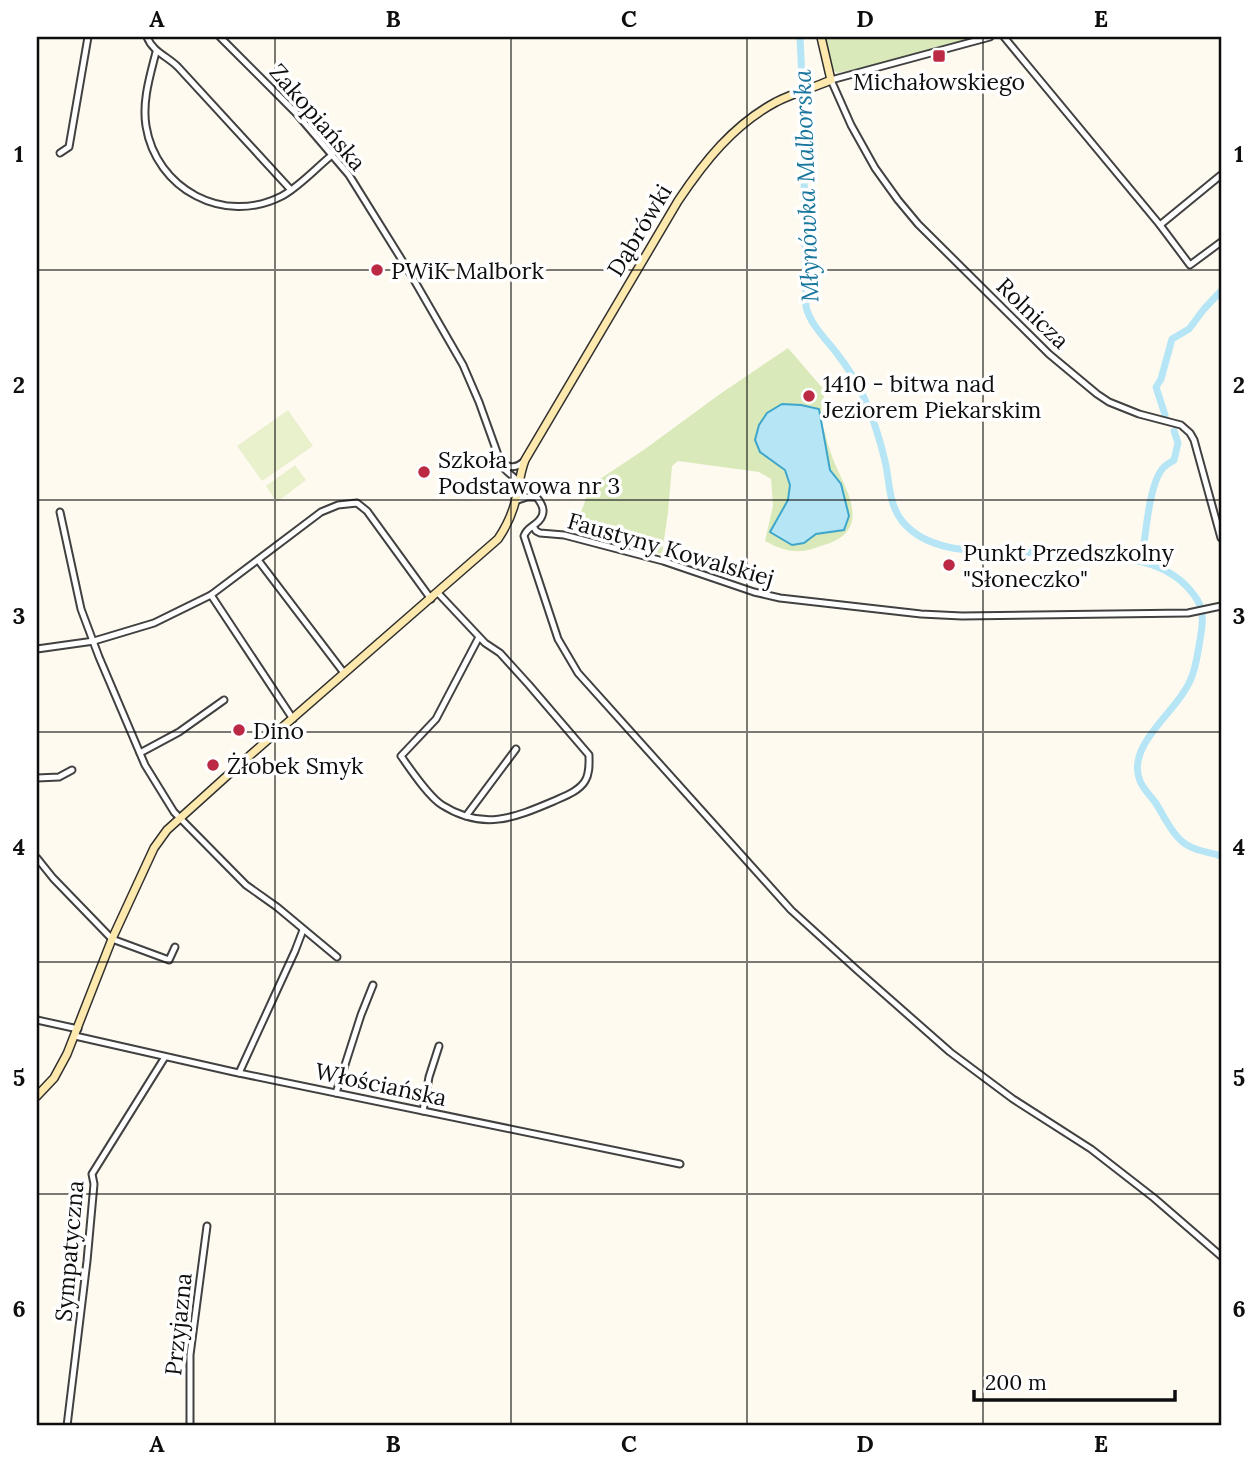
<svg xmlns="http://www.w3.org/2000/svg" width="1258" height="1463" font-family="Lora,serif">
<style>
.green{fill:#d9e9ba}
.pitch{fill:#e9f0cc}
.water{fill:#b6e6f5;stroke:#3ea6ca;stroke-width:2}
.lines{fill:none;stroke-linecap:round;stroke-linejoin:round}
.canal{stroke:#b6e6f5;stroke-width:7}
.street-casing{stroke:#414141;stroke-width:9}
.secondary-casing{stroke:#303030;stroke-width:10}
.street{stroke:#fff;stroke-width:5}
.secondary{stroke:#fde9ad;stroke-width:7}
.grid{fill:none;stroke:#0e0e0e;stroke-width:2;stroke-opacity:0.55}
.poi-dot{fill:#bc2944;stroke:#fff;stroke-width:2.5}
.labels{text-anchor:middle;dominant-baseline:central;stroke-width:7;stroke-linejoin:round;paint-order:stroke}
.poi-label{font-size:23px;fill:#0e0e0e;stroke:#fff;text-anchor:start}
.street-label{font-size:23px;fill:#0e0e0e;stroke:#fff}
.water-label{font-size:24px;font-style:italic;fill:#1a779e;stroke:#fff}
.neatline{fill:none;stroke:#0e0e0e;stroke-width:2.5}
.grid-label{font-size:23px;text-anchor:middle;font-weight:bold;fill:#0e0e0e}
</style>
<rect width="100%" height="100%" fill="#fffaf0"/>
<!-- green -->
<g class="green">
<path d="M 824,37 L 970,37 L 970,38 L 873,65 L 837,73 L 832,69 Z"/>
<path d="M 788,348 L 825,391 C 824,398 821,405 821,412 C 820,419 823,427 825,433 C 827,442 830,451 833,459 C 840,478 862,510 848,530 C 842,539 831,543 821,546 C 798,555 786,552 765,541 L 773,506 L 771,479 L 759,472 L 678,461 L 672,466 L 668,512 L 662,554 L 576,526 L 591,485 L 645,449 L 720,394 Z"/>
</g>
<!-- pitch -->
<g class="pitch">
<path d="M 288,410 L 313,446 L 262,481 L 237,446 Z"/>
<path d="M 295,465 L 306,480 L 277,502 L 266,486 Z"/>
</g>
<!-- water -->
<path class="water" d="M 782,404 L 801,405 L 819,409 L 830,470 L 841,484 L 849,516 L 844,530 L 816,534 L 804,543 L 792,545 L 770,532 L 788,500 L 790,485 L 785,470 L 760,452 L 755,440 L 759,425 L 767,413 Z"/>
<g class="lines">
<!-- canal -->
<g class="canal">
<path d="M 800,37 L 803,102 L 806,307 C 811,326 827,340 838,355 C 849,369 858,384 865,400 C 874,420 880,440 885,461 C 890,482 888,503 902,521 C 927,552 973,551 1010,552 C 1031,552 1052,554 1073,555 C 1116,557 1166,556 1194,595 C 1205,609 1203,623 1200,640 C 1197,657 1195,675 1185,690 C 1171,715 1126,748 1140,781 C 1143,789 1150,795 1155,802 C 1165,817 1174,840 1191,847 C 1200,852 1211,852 1221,856"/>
<path d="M 1165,415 L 1156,387 L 1161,379 L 1172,339 L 1189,329 L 1204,309 L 1221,291"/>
<path d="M 1142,561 C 1145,539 1149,481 1164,467 C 1167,464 1171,462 1174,460 L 1178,443 L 1174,431"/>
</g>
<!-- street casing -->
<g class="street-casing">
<g id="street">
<path d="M 147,37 C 153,52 167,56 178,67 L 291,190"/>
<path d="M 220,37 L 296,113 L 349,175 L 410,273 L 463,365 L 479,402 L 502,466 C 511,479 550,498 542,516 C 538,526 527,526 524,536 L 558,639 L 578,673 L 791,910 L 857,970 L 950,1052 L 1013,1099 L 1091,1149 L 1154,1198 L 1221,1256"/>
<path d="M 990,37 L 831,80 L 851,125 L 875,168 L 898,200 L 918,224 L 1049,354 L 1097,394 L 1109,402 L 1139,414 L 1181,425 L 1190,433 L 1194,440 L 1221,538"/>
<path d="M 1004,37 L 1160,225 L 1190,265 L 1221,242"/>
<path d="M 156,52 C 150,76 142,101 146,126 C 156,189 224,226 282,196 C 300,186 316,168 332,155"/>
<path d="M 60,153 L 69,147 L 88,37"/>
<path d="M 1160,225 L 1221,175"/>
<path d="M 501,463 C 509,467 516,469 523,462"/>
<path d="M 515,501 L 527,497 L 536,497"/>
<path d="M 60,512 L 81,609 L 99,657 L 145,765 L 174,812 L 246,885 L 277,907 L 337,957"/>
<path d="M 533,526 L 536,531 L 540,533 L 564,535 L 663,561 L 754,592 L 780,598 L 921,614 L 962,616 L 1188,613 L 1221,606"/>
<path d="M 258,560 L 344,673"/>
<path d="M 438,593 L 485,643 L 500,653 L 529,685 L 589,755 C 589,763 590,773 585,781 C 579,791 565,796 554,801 C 514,818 483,831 442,805 C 428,796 411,770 401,756 L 436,719 L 479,637"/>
<path d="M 211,595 L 293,719"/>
<path d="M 37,649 L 94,641 L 154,623 L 211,595 L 321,512 L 338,505 L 357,503 L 367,511 L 431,599"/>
<path d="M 140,753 L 179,732 L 224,700"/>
<path d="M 37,778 L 59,777 L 72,770"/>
<path d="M 466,816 L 516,749"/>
<path d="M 37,858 L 53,878 L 112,939 L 169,960 L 175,947"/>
<path d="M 37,1020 L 78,1029"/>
<path d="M 75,1036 L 234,1072 L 680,1164"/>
<path d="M 239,1073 L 295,951 L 303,930"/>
<path d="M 336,1093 L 361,1015 L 373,985"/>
<path d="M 423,1111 L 429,1077 L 439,1046"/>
<path d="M 67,1426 L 87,1261 L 94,1184 L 92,1174 L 165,1057"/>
<path d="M 190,1426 L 190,1355 L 207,1226"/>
</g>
</g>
<!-- secondary casing -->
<g class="secondary-casing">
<path id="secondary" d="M 37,1096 L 54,1078 L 67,1054 L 112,939 L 154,848 L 167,830 L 239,765 L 498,539 C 506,527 513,513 516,498 C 519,485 520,473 525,460 L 678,201 C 704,162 733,125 776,102 C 794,93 813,88 831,80 L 821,37"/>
</g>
<!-- street -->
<use href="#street" class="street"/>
<!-- secondary -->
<use href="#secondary" class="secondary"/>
</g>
<!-- grid -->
<path class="grid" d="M 275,37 L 275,1426M 511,37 L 511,1426M 747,37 L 747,1426M 983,37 L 983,1426M 37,270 L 1221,270M 37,500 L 1221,500M 37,732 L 1221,732M 37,962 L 1221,962M 37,1194 L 1221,1194"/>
<!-- markers -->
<g class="poi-dot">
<rect x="932" y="49" width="14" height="14" rx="3.5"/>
<circle cx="377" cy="270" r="7"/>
<circle cx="809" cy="396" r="7"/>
<circle cx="424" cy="472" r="7"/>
<circle cx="949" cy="565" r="7"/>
<circle cx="239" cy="730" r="7"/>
<circle cx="213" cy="765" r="7"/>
</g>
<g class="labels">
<!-- poi labels -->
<g class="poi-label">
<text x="939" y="81" text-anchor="middle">Michałowskiego</text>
<text x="391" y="270">PWiK Malbork</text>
<text x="823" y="383">1410 - bitwa nad<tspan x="823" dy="26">Jeziorem Piekarskim</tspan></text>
<text x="438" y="459">Szkoła<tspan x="438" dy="26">Podstawowa nr 3</tspan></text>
<text x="963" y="552">Punkt Przedszkolny<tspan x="963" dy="26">"Słoneczko"</tspan></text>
<text x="253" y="730">Dino</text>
<text x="227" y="765">Żłobek Smyk</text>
</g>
<!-- street labels -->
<g class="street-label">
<text transform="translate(318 117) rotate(49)">Zakopiańska</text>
<text transform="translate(639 230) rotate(-59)">Dąbrówki</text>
<text transform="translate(1033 313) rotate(44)">Rolnicza</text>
<text transform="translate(671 549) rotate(16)">Faustyny Kowalskiej</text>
<text transform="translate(381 1084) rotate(12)">Włościańska</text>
<text transform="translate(69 1251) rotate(-85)">Sympatyczna</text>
<text transform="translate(178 1324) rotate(-84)">Przyjazna</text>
</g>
<!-- water labels -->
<g class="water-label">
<text transform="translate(806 186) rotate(-92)">Młynówka Malborska</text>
</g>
</g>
<!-- border -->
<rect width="1258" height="1463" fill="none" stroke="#ffffff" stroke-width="77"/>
<!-- scale -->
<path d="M974 1390v10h201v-10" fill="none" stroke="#0e0e0e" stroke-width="3.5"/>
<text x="985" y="1390" font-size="21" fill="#0e0e0e" stroke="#ffffff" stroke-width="5" paint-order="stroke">200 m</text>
<rect x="38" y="38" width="1182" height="1386" class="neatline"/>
<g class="grid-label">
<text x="157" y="27">A</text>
<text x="393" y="27">B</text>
<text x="629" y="27">C</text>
<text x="865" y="27">D</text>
<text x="1101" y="27">E</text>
<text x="19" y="162">1</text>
<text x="1239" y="162">1</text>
<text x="19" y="393">2</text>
<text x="1239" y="393">2</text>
<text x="19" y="624">3</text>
<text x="1239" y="624">3</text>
<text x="19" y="855">4</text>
<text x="1239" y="855">4</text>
<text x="19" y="1086">5</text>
<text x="1239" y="1086">5</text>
<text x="19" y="1317">6</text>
<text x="1239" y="1317">6</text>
<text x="157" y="1452">A</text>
<text x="393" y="1452">B</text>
<text x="629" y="1452">C</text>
<text x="865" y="1452">D</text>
<text x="1101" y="1452">E</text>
</g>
</svg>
